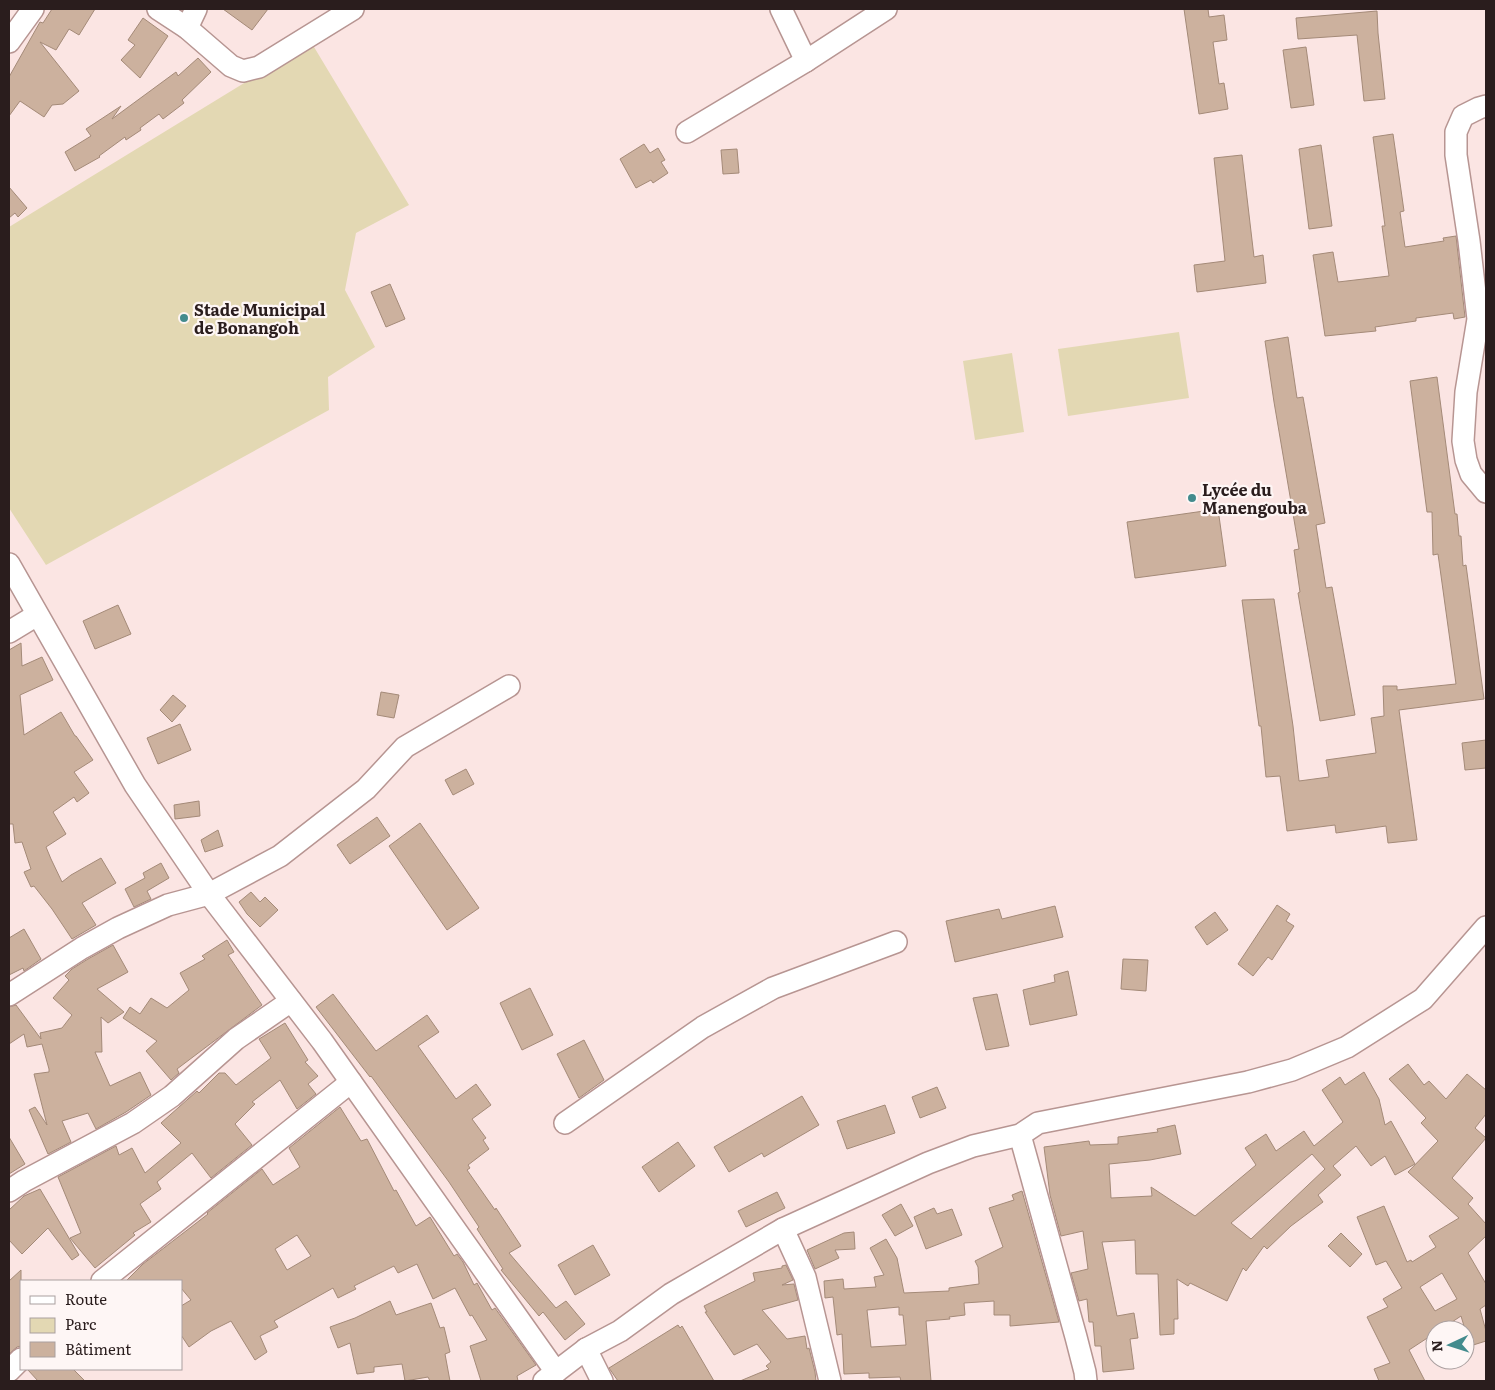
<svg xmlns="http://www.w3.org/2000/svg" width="1495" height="1390" font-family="Literata,serif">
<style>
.green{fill:#e3d8b3}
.building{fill:#ccb19e;stroke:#a48a78;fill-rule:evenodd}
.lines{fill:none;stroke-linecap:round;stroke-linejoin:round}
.minor-casing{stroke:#b79592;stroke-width:24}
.minor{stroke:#fff;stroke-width:21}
.poi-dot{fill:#438b8d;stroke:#fef6f5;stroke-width:2}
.labels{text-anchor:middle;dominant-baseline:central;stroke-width:4.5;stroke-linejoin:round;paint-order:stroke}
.poi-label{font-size:16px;font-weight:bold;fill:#2a1d1d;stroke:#fef6f5;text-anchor:start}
</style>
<rect width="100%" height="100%" fill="#fbe5e3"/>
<!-- green -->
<g class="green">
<path d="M 311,42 L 409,205 L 356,233 L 345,290 L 375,347 L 328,377 L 329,410 L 46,565 L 9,508 L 9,227 Z"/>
<path d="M 1179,332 L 1189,398 L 1068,416 L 1058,349 Z"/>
<path d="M 1012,353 L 1024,432 L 975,440 L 963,361 Z"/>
</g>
<!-- building -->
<g class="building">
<path d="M 52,9 L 95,9 L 79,35 L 69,29 L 56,50 L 40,42 L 79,91 L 63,104 L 52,105 L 44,117 L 20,101 L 9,116 L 9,77 L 40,22 L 43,23 Z"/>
<path d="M 223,9 L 268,9 L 252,30 Z"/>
<path d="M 1184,9 L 1208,9 L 1209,17 L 1224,15 L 1227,40 L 1213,42 L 1219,84 L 1224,83 L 1228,109 L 1199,114 Z"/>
<path d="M 1377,11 L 1378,33 L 1385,99 L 1364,101 L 1357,35 L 1298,39 L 1296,18 Z"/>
<path d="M 143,18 L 168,36 L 140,78 L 121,60 L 135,45 L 128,40 Z"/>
<path d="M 1306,47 L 1314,105 L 1291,108 L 1283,50 Z"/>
<path d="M 198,58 L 211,72 L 182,100 L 184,103 L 163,119 L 159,114 L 140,128 L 141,130 L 126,140 L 125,137 L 99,156 L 100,157 L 75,171 L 65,152 L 91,136 L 86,129 L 121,106 L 112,119 L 176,72 L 178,76 Z"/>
<path d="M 1393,134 L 1404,211 L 1400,212 L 1405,247 L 1444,241 L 1443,238 L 1456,236 L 1465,317 L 1454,319 L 1453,313 L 1416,318 L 1416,321 L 1375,327 L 1376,331 L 1325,336 L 1313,255 L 1333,252 L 1338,282 L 1389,276 L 1382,226 L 1385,226 L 1373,137 Z"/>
<path d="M 644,144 L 650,153 L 658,148 L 665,160 L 661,162 L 668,173 L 653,183 L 651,180 L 636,188 L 620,159 Z"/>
<path d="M 1321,145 L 1332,226 L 1309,229 L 1299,149 Z"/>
<path d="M 737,149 L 739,173 L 723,174 L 721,150 Z"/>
<path d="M 1242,155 L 1254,257 L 1263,255 L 1266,283 L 1197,292 L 1194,265 L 1225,261 L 1214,158 Z"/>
<path d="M 9,187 L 27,208 L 18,217 L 15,213 L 9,218 Z"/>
<path d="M 390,284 L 405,319 L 386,327 L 371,292 Z"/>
<path d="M 1288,337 L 1297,398 L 1303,397 L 1325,523 L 1316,525 L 1326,588 L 1332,587 L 1355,715 L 1320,721 L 1298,593 L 1300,592 L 1294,550 L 1299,549 L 1274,402 L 1265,341 Z"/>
<path d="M 1437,377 L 1455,514 L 1457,514 L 1459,536 L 1461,536 L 1463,566 L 1466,565 L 1484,699 L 1399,710 L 1417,840 L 1388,843 L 1386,826 L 1336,833 L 1335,825 L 1287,831 L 1280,776 L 1266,777 L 1261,726 L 1259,726 L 1242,600 L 1274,599 L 1293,726 L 1299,781 L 1329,777 L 1326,760 L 1376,753 L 1371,718 L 1384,716 L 1383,686 L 1397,686 L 1397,690 L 1456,684 L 1438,554 L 1433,555 L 1432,512 L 1427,512 L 1410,381 Z"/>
<path d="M 1218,509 L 1226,566 L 1135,578 L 1127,522 Z"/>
<path d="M 118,605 L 131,634 L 95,649 L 83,621 Z"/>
<path d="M 21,643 L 22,666 L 42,657 L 53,680 L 20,695 L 24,735 L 61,712 L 75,736 L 76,736 L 93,760 L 74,772 L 89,793 L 77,802 L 74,797 L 53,812 L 66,834 L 46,847 L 51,859 L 62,882 L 71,875 L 101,858 L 116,883 L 82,903 L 96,925 L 72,939 L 52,909 L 34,886 L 31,887 L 24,872 L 31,869 L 22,842 L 15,843 L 13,824 L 9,824 L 9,650 Z"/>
<path d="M 381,692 L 399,695 L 394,718 L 377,715 Z"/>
<path d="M 173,695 L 186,706 L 172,722 L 160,710 Z"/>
<path d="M 180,724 L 191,750 L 158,764 L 147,738 Z"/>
<path d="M 1486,740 L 1486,768 L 1465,770 L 1462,743 Z"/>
<path d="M 466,769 L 474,784 L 453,795 L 445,780 Z"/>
<path d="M 199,801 L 200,816 L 175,819 L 174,805 Z"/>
<path d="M 377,817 L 390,836 L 350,864 L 337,845 Z"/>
<path d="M 420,823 L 479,908 L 447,930 L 389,846 Z"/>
<path d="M 218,830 L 223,846 L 205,852 L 201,840 Z"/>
<path d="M 161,863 L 169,878 L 147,891 L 151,899 L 134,907 L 125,889 L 145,878 L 143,873 Z"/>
<path d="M 251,892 L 260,902 L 265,897 L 278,910 L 260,927 L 247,914 L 239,902 Z"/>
<path d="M 1277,905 L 1290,914 L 1286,921 L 1294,926 L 1272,960 L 1268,957 L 1253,976 L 1238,964 Z"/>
<path d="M 1055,906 L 1063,937 L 955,962 L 946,921 L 999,909 L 1002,919 Z"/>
<path d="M 1215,912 L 1228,930 L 1207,945 L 1195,927 Z"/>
<path d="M 24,929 L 41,959 L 24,971 L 23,968 L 9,975 L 9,938 Z"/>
<path d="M 227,940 L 234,952 L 228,955 L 262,1005 L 177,1069 L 179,1073 L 171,1080 L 146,1051 L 157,1041 L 123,1018 L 130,1007 L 140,1014 L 151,998 L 167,1008 L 189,990 L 180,973 L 205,959 L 202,956 Z"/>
<path d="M 113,945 L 128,972 L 97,989 L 124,1012 L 108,1023 L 101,1017 L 102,1052 L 95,1052 L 110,1086 L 140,1072 L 151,1095 L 126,1112 L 96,1129 L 88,1113 L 62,1121 L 71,1142 L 48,1154 L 29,1110 L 35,1107 L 47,1125 L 34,1074 L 49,1072 L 49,1069 L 42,1044 L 27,1047 L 24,1034 L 9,1044 L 9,1007 L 16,1005 L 41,1039 L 40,1033 L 62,1028 L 72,1015 L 53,998 L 69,980 L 65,976 L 72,969 L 88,959 Z"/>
<path d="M 1123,959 L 1148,960 L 1146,991 L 1121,989 Z"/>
<path d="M 1068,971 L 1077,1015 L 1030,1025 L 1023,990 L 1055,982 L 1054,975 Z"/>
<path d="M 530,988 L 553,1035 L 522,1050 L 500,1003 Z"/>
<path d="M 333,994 L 376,1051 L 427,1015 L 439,1032 L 418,1046 L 456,1099 L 476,1084 L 491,1105 L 472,1119 L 486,1138 L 483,1140 L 489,1149 L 468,1165 L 470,1168 L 467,1170 L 495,1210 L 496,1208 L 521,1246 L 509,1253 L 556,1308 L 566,1301 L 585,1324 L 565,1340 L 543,1312 L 539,1316 L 501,1270 L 503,1269 L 477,1229 L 479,1227 L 449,1182 L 371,1076 L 370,1077 L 316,1007 Z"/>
<path d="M 997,994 L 1009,1046 L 986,1050 L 973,998 Z"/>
<path d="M 285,1023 L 308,1060 L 305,1062 L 318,1076 L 308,1084 L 316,1094 L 297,1109 L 280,1080 L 252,1102 L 255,1104 L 235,1124 L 252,1145 L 211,1178 L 192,1153 L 157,1182 L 161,1189 L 140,1204 L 151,1222 L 133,1233 L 135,1235 L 95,1268 L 70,1238 L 81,1233 L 58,1177 L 116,1146 L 119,1155 L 132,1148 L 145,1173 L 181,1143 L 161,1123 L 197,1091 L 199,1093 L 219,1073 L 225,1073 L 236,1085 L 271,1058 L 259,1039 Z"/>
<path d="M 584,1040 L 604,1080 L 579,1098 L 557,1054 Z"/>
<path d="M 1408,1064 L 1424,1085 L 1429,1081 L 1446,1099 L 1467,1074 L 1486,1090 L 1486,1114 L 1475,1128 L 1486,1138 L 1452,1178 L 1473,1198 L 1468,1204 L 1486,1224 L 1486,1236 L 1468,1253 L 1486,1284 L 1486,1305 L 1480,1309 L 1486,1331 L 1486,1341 L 1470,1346 L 1461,1316 L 1440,1330 L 1435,1330 L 1435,1333 L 1409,1350 L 1425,1381 L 1379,1381 L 1374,1369 L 1390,1363 L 1367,1317 L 1388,1307 L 1383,1299 L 1402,1288 L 1386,1261 L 1376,1265 L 1357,1217 L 1384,1206 L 1407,1262 L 1411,1260 L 1412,1262 L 1436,1247 L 1429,1236 L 1459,1218 L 1408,1172 L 1438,1141 L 1421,1123 L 1426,1118 L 1389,1079 ZM 1442,1273 L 1457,1299 L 1435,1311 L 1420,1287 Z"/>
<path d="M 1364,1072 L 1379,1099 L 1385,1125 L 1391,1121 L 1415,1164 L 1395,1175 L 1385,1156 L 1371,1166 L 1356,1146 L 1333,1166 L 1341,1175 L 1318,1195 L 1323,1202 L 1291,1226 L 1267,1249 L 1264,1246 L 1246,1271 L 1243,1268 L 1227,1301 L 1190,1283 L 1188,1286 L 1177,1279 L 1178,1319 L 1174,1319 L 1174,1334 L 1160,1335 L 1158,1274 L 1136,1274 L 1135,1240 L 1102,1242 L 1117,1316 L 1134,1313 L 1138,1338 L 1130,1339 L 1134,1369 L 1103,1372 L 1101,1346 L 1095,1346 L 1093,1322 L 1089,1322 L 1087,1299 L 1079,1301 L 1071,1273 L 1088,1269 L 1083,1231 L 1061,1236 L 1050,1195 L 1044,1147 L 1089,1141 L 1090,1145 L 1118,1144 L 1118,1137 L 1158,1132 L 1157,1129 L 1175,1125 L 1181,1154 L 1150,1160 L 1109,1164 L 1111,1198 L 1152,1196 L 1151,1187 L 1195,1216 L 1256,1165 L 1245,1148 L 1266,1134 L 1276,1151 L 1304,1131 L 1314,1146 L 1343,1122 L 1322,1090 L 1340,1077 L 1345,1085 ZM 1312,1154 L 1325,1169 L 1251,1239 L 1231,1223 Z"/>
<path d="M 937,1087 L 946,1108 L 920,1118 L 912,1097 Z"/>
<path d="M 802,1096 L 819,1125 L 764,1157 L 762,1153 L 729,1172 L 714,1147 Z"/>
<path d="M 885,1105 L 895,1133 L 847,1149 L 837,1121 Z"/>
<path d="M 340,1107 L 361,1141 L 367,1139 L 394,1191 L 396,1190 L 416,1226 L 430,1217 L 454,1256 L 457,1254 L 463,1262 L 474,1285 L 477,1283 L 492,1310 L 495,1308 L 536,1365 L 517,1376 L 518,1381 L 481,1381 L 470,1346 L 487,1340 L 472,1315 L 470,1316 L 455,1288 L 433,1299 L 417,1264 L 398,1273 L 394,1266 L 354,1286 L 356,1289 L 338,1298 L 333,1288 L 274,1321 L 278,1327 L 260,1336 L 267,1352 L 255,1360 L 231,1321 L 211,1331 L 189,1347 L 181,1335 L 181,1306 L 191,1300 L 181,1288 L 181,1281 L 126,1281 L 143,1264 L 208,1214 L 207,1213 L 262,1169 L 273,1185 L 300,1167 L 289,1148 ZM 297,1235 L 311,1256 L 287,1270 L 275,1249 Z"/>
<path d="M 9,1137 L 25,1164 L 9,1174 Z"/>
<path d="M 678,1142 L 695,1166 L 659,1192 L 642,1167 Z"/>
<path d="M 40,1189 L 79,1255 L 72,1260 L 48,1228 L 22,1254 L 9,1240 L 9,1210 L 24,1196 Z"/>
<path d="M 1022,1191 L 1059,1322 L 1010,1326 L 1010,1315 L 994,1315 L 994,1301 L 964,1303 L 965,1315 L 949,1317 L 950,1319 L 926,1321 L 931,1381 L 901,1381 L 900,1377 L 869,1378 L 869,1373 L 844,1374 L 842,1334 L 837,1335 L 833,1297 L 825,1298 L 824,1281 L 843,1279 L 844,1289 L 876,1287 L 874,1277 L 884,1275 L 870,1248 L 886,1239 L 897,1258 L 904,1293 L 949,1291 L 949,1288 L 979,1284 L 978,1267 L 975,1261 L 1003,1247 L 989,1208 L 1014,1200 L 1012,1195 ZM 899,1307 L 899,1315 L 903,1315 L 906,1345 L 871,1347 L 867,1310 Z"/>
<path d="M 777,1192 L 785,1208 L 746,1227 L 738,1211 Z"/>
<path d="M 901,1204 L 913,1226 L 895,1236 L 882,1215 Z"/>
<path d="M 934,1208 L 937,1214 L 952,1209 L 962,1235 L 926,1249 L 914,1217 Z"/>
<path d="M 854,1232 L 855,1249 L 835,1250 L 839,1258 L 815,1269 L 807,1250 L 844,1233 Z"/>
<path d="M 1341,1233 L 1362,1254 L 1350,1267 L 1328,1246 Z"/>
<path d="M 593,1245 L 610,1275 L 575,1295 L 558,1265 Z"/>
<path d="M 786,1265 L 793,1280 L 782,1285 L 794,1284 L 798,1300 L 762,1310 L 787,1339 L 805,1336 L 807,1349 L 809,1348 L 815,1372 L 816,1381 L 740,1381 L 769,1369 L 766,1366 L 771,1362 L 757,1344 L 734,1355 L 705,1312 L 707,1312 L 704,1306 L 755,1281 L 753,1273 L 782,1268 L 782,1266 Z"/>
<path d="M 21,1270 L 21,1346 L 17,1347 L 9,1354 L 9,1281 Z"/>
<path d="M 390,1301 L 396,1315 L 431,1303 L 440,1328 L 444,1327 L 450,1352 L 445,1354 L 450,1381 L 430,1381 L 428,1377 L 405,1381 L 402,1364 L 374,1367 L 374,1372 L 357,1374 L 350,1343 L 338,1348 L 330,1327 L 355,1318 Z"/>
<path d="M 678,1325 L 680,1328 L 682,1326 L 714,1381 L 618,1381 L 609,1368 Z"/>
<path d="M 29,1369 L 73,1369 L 85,1381 L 38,1381 L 28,1370 Z"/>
</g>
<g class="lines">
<!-- minor casing -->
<g class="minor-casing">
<g id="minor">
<path d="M 158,9 L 187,28 L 231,66 L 243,71 L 259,67 L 353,9"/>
<path d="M 781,9 L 806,61"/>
<path d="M 187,28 L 196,9"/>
<path d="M 9,42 L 33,9"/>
<path d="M 1486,106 L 1479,108 L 1463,116 L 1456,132 L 1456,155 L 1469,241 L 1478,319 L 1466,392 L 1463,441 L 1466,460 L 1471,474 L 1486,492"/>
<path d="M 687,132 L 806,61 L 886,9"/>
<path d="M 9,564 L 135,785 L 209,894 L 322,1041 L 556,1372"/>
<path d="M 9,632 L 37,615"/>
<path d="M 9,995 L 82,948 L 118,928 L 168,905 L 209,894 L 280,856 L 366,789 L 405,747 L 509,686"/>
<path d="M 565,1123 L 703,1027 L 773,988 L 896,942"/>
<path d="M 1020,1135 L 1076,1337 L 1085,1372 L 1086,1381"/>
<path d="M 9,1191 L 24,1181 L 133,1123 L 172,1096 L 236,1039 L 291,1001"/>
<path d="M 783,1229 L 805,1277 L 830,1381"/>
<path d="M 102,1281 L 351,1082"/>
<path d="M 586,1349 L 602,1381"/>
<path d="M 9,1371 L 21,1359"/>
<path d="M 544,1381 L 586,1349 L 620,1331 L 671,1294 L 783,1229 L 928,1163 L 973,1146 L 1020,1135 L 1038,1123 L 1248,1082 L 1292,1070 L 1347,1047 L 1423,999 L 1486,927"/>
</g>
</g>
<!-- minor -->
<use href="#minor" class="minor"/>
</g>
<!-- markers -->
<g class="poi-dot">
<circle cx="184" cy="318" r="5"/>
<circle cx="1192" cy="498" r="5"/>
</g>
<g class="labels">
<!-- poi labels -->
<g class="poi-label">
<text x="194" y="309">Stade Municipal<tspan x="194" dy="18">de Bonangoh</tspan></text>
<text x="1202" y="489">Lycée du<tspan x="1202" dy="18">Manengouba</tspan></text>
</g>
</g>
<!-- border -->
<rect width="1495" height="1390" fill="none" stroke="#2a1d1d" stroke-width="20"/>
<!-- legend -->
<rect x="20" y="1280" width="162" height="90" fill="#fef6f5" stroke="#a99f9f"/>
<rect x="30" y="1296" width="25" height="8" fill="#ffffff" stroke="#a99f9f"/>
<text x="65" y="1305" font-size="15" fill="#2a1d1d">Route</text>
<rect x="30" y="1318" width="25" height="15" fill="#e3d8b3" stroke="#a99f9f"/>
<text x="65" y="1330" font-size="15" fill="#2a1d1d">Parc</text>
<rect x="30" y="1342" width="25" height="15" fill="#ccb19e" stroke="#a99f9f"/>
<text x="65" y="1355" font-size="15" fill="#2a1d1d">Bâtiment</text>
<!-- north arrow -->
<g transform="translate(1450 1345) rotate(266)"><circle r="24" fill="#fef6f5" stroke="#a99f9f"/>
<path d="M0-4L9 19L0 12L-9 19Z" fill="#438b8d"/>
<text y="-8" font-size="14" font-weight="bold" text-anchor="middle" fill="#2a1d1d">N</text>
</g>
</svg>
